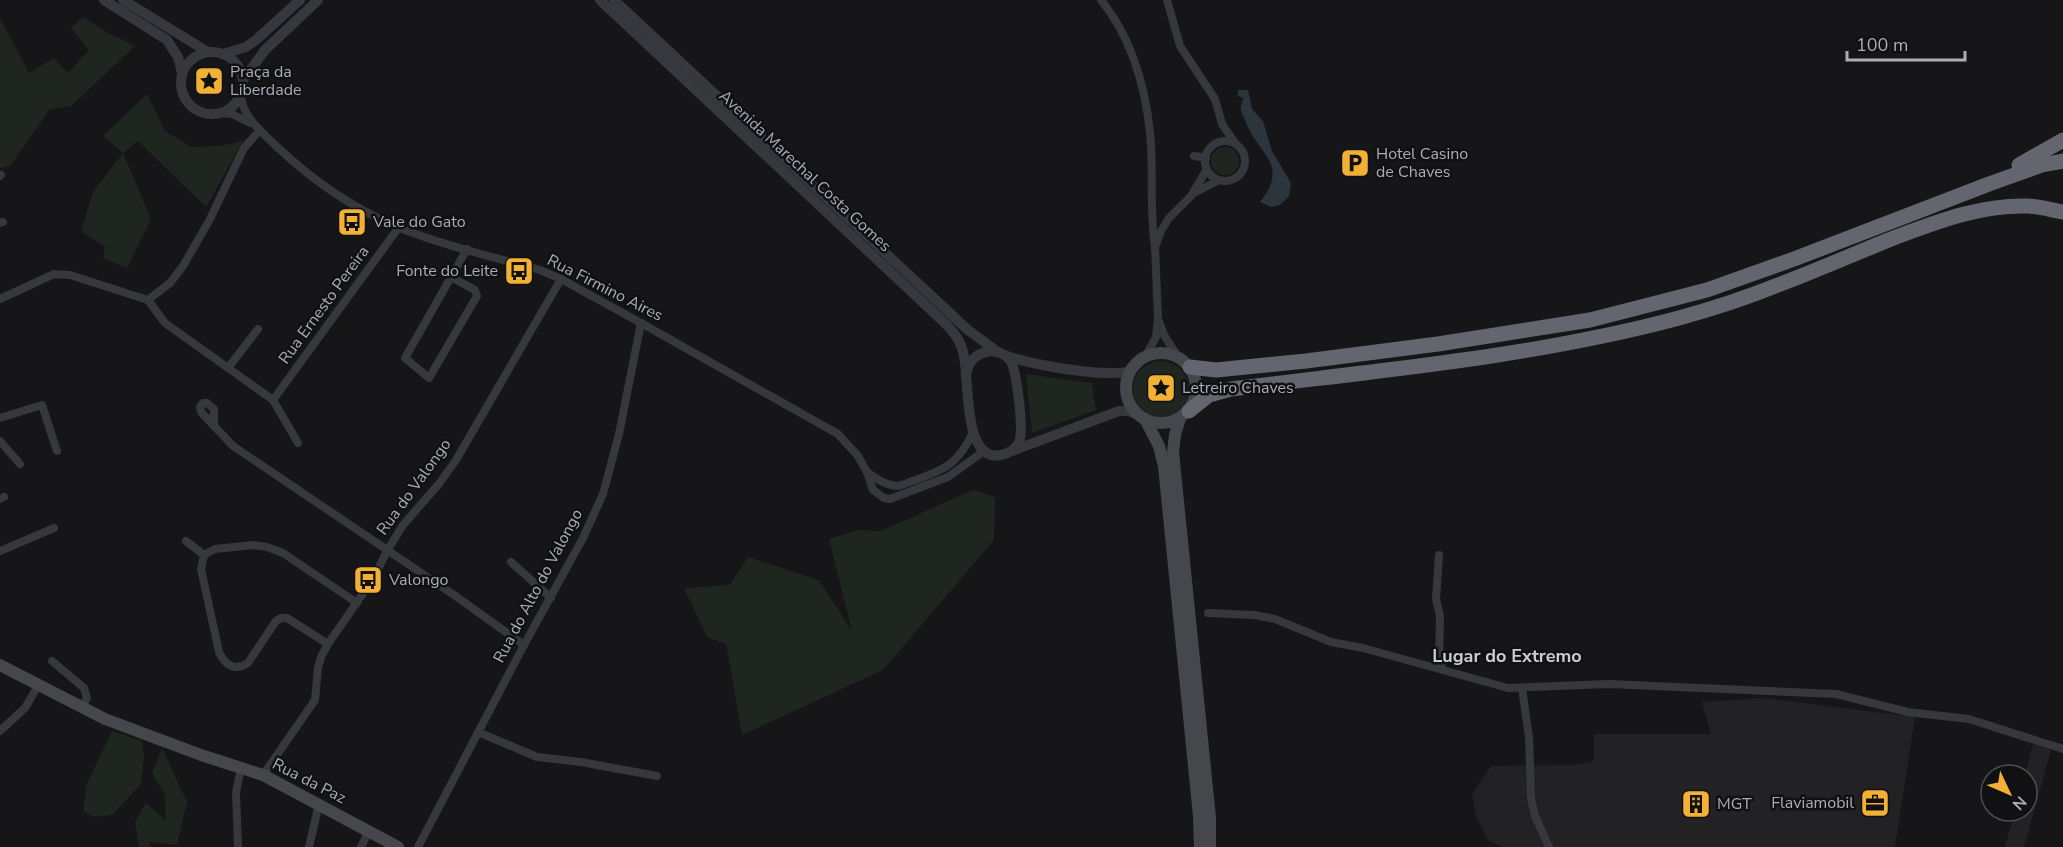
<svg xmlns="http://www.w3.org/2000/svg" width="2063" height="847" font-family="'Nunito Sans',sans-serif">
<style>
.built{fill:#222225}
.green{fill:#1e261f}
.water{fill:#2c353c}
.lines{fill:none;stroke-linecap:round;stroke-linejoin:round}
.minor{stroke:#37383d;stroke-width:8}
.tertiary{stroke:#37383d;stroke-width:10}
.secondary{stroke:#45474d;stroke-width:12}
.motorway{stroke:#63666e;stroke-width:15}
.labels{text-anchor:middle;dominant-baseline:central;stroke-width:5;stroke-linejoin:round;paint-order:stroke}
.poi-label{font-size:16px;fill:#a8adb8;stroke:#111113;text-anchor:start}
.street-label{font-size:16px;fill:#a8adb8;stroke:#111113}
.neighbourhood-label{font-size:18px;font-weight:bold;fill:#c9ccd4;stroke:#111113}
</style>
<rect width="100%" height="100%" fill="#161618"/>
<!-- built -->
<g class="built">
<path d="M 1765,698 L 1915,717 L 1895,847 L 1502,847 L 1488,840 L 1476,816 L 1472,794 L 1491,766 L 1571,765 L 1594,761 L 1594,734 L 1711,734 L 1702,702 Z"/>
<path d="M 2033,744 L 2051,750 L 2024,847 L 2005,847 L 2015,811 L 2027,811 L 2027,775 L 2025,775 Z"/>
</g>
<!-- green -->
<g class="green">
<path d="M 83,17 L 106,32 L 135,46 L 71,106 L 50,109 L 10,166 L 0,168 L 0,18 L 29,73 L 54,58 L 68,73 L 89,50 L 71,28 Z"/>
<path d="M 147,94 L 165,131 L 191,147 L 220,146 L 243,141 L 206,207 L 138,141 L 123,153 L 151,219 L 127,268 L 103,258 L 105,247 L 81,231 L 93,192 L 123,153 L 103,136 Z"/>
<circle cx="1225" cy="161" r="14"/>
<circle cx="1161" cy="389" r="28"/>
<path d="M 1026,374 L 1092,383 L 1096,410 L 1032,433 Z"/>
<path d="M 973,490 L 995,497 L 994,540 L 883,670 L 742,735 L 726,644 L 707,637 L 684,588 L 730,585 L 748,557 L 819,580 L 852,631 L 829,539 L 858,530 L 881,531 Z"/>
<path d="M 112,731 L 142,741 L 144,757 L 141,784 L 112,815 L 94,817 L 83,811 L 86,786 Z"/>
<path d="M 162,748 L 187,802 L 177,845 L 149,842 L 151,847 L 139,847 L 135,822 L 146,803 L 166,821 L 165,795 L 152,773 Z"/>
</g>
<!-- water -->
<path class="water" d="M 1238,90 L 1248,90 L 1252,109 L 1263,121 L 1272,151 L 1291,183 L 1289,196 L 1280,205 L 1271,207 L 1260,202 C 1291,163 1257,155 1245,120 C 1244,117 1240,111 1241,107 C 1241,104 1243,101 1243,98 L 1238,96 Z"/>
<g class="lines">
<!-- minor -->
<g class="minor">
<path d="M 1101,0 C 1131,37 1145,86 1150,132 C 1154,171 1149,209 1155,247"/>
<path d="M 1167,0 L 1180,46 L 1215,99 L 1222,124 L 1235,143"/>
<path d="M 241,94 C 242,117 260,130 275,145 C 312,180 353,209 400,228 C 445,246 494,257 540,270 L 561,279 L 641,323 L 838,434 L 858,456 L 867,472 L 873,490 L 884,498 L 890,499 L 948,477 L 984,451"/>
<path d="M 220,113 L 232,114 L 250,123"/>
<circle cx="1225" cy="161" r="20"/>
<path d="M 1194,156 L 1206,158"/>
<path d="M 0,176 L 1,175"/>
<path d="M 1196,192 L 1219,180"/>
<path d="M 0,223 L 3,222"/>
<path d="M 451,277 L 475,290 L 477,296 L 429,378 L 405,358 L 467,249"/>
<path d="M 0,299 L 54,274 L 70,275 L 148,300"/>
<path d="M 148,300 L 165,323 L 273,400 L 298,443"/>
<path d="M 148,300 L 170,283 L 183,266 L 209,221 L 244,148 L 260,130"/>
<path d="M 1159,321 L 1164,335 L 1178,357"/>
<path d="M 1145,357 L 1156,337 L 1158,318 L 1155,247 L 1161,231 L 1169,218 L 1191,196 L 1207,169"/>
<path d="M 228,368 L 258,329"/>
<path d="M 273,400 L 399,227"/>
<path d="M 203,403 L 207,403 L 214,409 L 214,426 L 201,412 L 200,407 Z"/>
<path d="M 0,418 L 42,405 L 57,451"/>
<path d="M 214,426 L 233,446 L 454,595 L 524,645"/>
<path d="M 0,441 L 20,464"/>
<path d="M 867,472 C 877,479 886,486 899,486 C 935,472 956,471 973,432"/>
<path d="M 0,499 L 4,497"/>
<path d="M 186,541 L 204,555"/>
<path d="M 0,551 L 54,528"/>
<path d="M 204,555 L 201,569 L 219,652 C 225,665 235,672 248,663 L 276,621 L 281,618 L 287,618 L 328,644"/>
<path d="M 204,555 L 215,549 L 253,545 L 267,547 L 283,553 L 357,603"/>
<path d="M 1439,555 L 1436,599 L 1440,616 L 1439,659 L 1443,670"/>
<path d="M 511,562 L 551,598"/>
<path d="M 1208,613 L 1254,615 L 1275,619 L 1331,642 L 1363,648 L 1508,688 L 1609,684 L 1836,694 L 1908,712 L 1969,719 L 2063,749"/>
<path d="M 52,661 L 84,688 L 87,698 L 82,707"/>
<path d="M 1522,688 L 1529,737 L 1531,798 L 1535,816 L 1549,847"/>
<path d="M 0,731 L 25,708 L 39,684"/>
<path d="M 478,732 L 537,757 L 581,762 L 657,776"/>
<path d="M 263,775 L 315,700 L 318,668 L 321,657 L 328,644 L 373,579 L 387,551 L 403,525 L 438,485 L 456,460 L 561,279"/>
<path d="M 238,847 L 236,792 L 241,768"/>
<path d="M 309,847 L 319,804"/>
<path d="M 361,847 L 369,831"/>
<path d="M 418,847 L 524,645 L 583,538 L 603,494 L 619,434 L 641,323"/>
</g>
<!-- tertiary -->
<g class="tertiary">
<path d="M 104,0 L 167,40 L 178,57 L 182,73"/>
<path d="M 123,0 L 208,52"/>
<path d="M 600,0 L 947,325 C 963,342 965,354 966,376"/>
<path d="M 614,0 L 968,330 L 998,352"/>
<circle cx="212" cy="83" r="31"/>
<path d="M 223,54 L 246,47 L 256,40 L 300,0"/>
<path d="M 243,80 L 265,50 L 318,0"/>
<path d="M 990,351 C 997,352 1005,353 1010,360 C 1017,370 1024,431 1019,442 C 1016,449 1009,453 1001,455 C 967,462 969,398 966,376 C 968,361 975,354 990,351 Z"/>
<path d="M 1007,356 C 1034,365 1104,378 1131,371"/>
<path d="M 1012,451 L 1119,411 L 1128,411 L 1137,414"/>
</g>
<!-- secondary -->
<g class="secondary">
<circle cx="1161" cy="388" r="35"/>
<path d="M 1180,418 L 1175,435 L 1173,452 L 1210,818 L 1210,847"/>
<path d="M 1145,419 L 1159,446 L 1164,466 L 1199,816 L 1200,847"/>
<path d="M 0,665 L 105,719 L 201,755 L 263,775 L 398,847"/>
</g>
<!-- motorway -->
<g class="motorway">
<path d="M 2019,165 L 2063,140"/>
<path d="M 1190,367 L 1216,370 L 1306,361 L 1438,344 L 1590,320 L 1707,290 L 1794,259 L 1989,184 L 2042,165 L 2063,161"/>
<path d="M 1189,411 L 1209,395 L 1231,389 C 1381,370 1533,357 1679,318 C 1712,309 1746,298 1778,285 C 1818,270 1856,253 1896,237 C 1939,221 1980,205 2027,206 C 2039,206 2051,210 2063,212"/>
</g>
</g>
<!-- icons -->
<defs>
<g id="sight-square" transform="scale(1.5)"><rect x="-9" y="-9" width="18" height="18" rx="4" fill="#f2b134" stroke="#111113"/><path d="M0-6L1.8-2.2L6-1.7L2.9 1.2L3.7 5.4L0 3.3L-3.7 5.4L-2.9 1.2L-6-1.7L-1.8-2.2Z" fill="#111"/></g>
<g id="parking-square" transform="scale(1.5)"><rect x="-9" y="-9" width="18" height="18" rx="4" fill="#f2b134" stroke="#111113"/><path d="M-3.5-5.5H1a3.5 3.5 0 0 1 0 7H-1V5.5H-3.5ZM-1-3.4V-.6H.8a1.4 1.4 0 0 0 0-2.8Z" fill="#111"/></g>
<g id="bus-square" transform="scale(1.5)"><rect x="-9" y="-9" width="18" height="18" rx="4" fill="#f2b134" stroke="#111113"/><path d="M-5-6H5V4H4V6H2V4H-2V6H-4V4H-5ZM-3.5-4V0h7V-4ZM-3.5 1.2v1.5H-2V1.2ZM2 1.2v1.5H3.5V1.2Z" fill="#111"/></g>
<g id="office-square" transform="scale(1.5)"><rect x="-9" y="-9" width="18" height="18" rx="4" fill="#f2b134" stroke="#111113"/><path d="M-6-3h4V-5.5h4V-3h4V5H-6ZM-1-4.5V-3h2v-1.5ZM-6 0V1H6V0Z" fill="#111"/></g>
<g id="building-square" transform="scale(1.5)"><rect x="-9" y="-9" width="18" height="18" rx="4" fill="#f2b134" stroke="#111113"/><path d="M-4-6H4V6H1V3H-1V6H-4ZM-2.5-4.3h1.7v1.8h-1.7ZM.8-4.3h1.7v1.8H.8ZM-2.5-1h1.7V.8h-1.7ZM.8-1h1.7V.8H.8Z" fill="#111"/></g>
</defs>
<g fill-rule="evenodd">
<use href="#sight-square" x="209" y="81"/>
<use href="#parking-square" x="1355" y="163"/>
<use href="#bus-square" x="352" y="222"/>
<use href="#bus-square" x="519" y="271"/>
<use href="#sight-square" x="1161" y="388"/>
<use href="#bus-square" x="368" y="580"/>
<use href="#office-square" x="1875" y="803"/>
<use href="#building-square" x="1696" y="804"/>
</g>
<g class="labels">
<!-- poi labels -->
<g class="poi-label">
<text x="230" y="72">Praça da<tspan x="230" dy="18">Liberdade</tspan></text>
<text x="1376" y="154">Hotel Casino<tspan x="1376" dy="18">de Chaves</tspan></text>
<text x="373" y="222">Vale do Gato</text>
<text x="498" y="271" text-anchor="end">Fonte do Leite</text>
<text x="1182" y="388">Letreiro Chaves</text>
<text x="389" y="580">Valongo</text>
<text x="1854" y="803" text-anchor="end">Flaviamobil</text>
<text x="1717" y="804">MGT</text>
</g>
<!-- street labels -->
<g class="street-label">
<text transform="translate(805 171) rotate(43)">Avenida Marechal Costa Gomes</text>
<text transform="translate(605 288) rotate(27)">Rua Firmino Aires</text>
<text transform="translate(324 305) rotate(-54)">Rua Ernesto Pereira</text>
<text transform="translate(414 487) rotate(-54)">Rua do Valongo</text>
<text transform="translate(538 586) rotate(-62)">Rua do Alto do Valongo</text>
<text transform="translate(309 781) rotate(27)">Rua da Paz</text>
</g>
<!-- neighbourhood labels -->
<g class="neighbourhood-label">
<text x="1507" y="656">Lugar do Extremo</text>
</g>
</g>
<!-- north arrow -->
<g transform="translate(2009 793) rotate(134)"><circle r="28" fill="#111113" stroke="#4d4f55" stroke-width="1.5"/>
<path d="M0-4.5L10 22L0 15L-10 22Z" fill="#f2b134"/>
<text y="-9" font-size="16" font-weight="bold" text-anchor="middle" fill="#a8adb8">N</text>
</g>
<!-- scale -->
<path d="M1847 51v9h118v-9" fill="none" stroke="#a8adb8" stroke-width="3"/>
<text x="1856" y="51" font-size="18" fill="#a8adb8" stroke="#111113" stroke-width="4.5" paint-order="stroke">100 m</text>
</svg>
